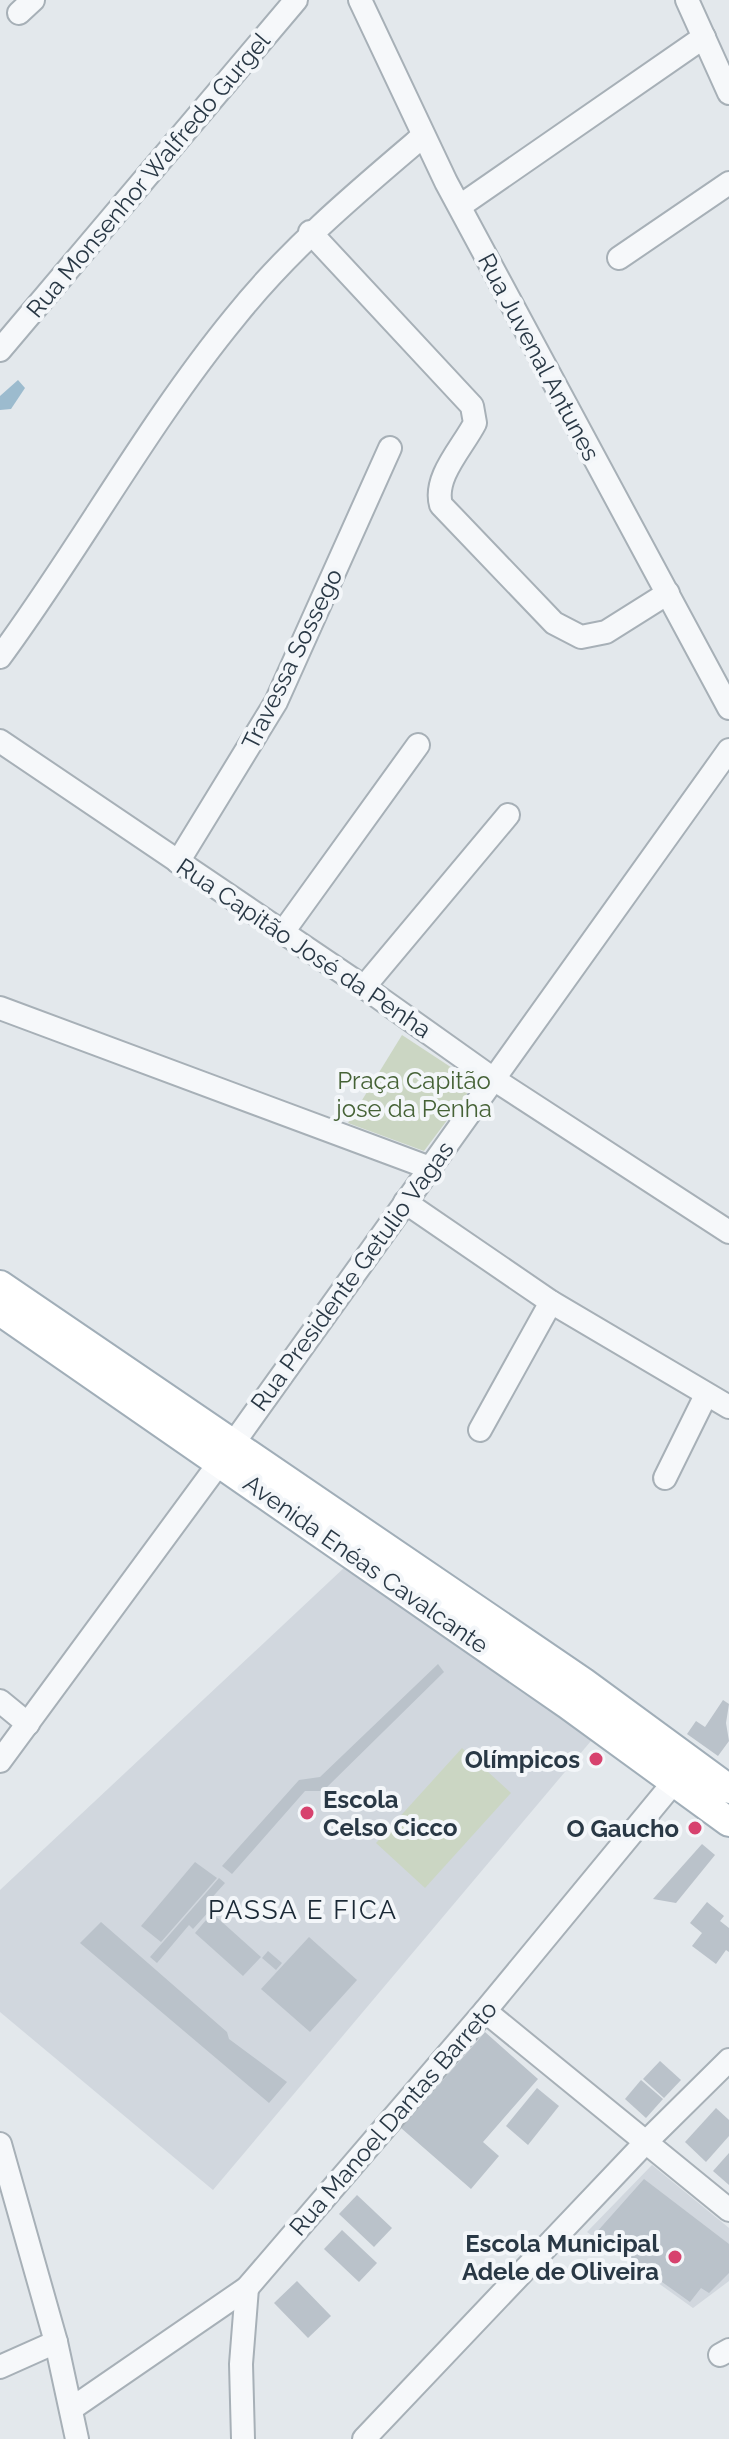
<svg xmlns="http://www.w3.org/2000/svg" width="729" height="2439" font-family="Raleway,sans-serif">
<style>
.built{fill:#d1d7de}
.green{fill:#cbd6c3}
.water{fill:#9cbbce}
.building{fill:#bac2ca}
.lines{fill:none;stroke-linecap:round;stroke-linejoin:round}
.minor-casing{stroke:#a7b0b7;stroke-width:26}
.major-casing{stroke:#a1aeb8;stroke-width:32}
.minor{stroke:#f6f8fa;stroke-width:22}
.major{stroke:#fff;stroke-width:28}
.poi-dot{fill:#d7426e;stroke:#f3f6f9;stroke-width:3}
.labels{text-anchor:middle;dominant-baseline:central;stroke-width:8;stroke-linejoin:round;paint-order:stroke}
.street-label{font-size:24px;fill:#293845;stroke:#f3f6f9}
.park-label{font-size:24px;fill:#456236;stroke:#f3f6f9}
.poi-label{font-size:24px;font-weight:bold;fill:#293845;stroke:#f3f6f9;text-anchor:end}
.neighbourhood-label{font-size:26px;letter-spacing:2px;fill:#1b2936;stroke:#f3f6f9}
</style>
<rect width="100%" height="100%" fill="#e3e8ec"/>
<!-- built -->
<g class="built">
<path d="M 346,1566 L 596,1735 L 213,2190 L 0,2012 L 0,1890 Z"/>
<path d="M 652,2165 L 729,2228 L 729,2281 L 693,2308 L 587,2232 Z"/>
</g>
<!-- green -->
<g class="green">
<path d="M 402,1035 L 475,1083 L 424,1151 L 348,1123 Z"/>
<path d="M 462,1748 L 511,1793 L 425,1888 L 376,1843 Z"/>
</g>
<!-- water -->
<path class="water" d="M 18,380 L 25,388 L 11,409 L 0,410 L 0,396 Z"/>
<!-- building -->
<g class="building">
<path d="M 438,1664 L 444,1672 L 323,1791 L 305,1791 L 232,1874 L 222,1866 L 299,1780 L 320,1777 Z"/>
<path d="M 723,1700 L 729,1704 L 726,1723 L 729,1741 L 718,1756 L 687,1734 L 696,1721 L 705,1727 Z"/>
<path d="M 702,1844 L 715,1855 L 676,1903 L 653,1899 Z"/>
<path d="M 195,1862 L 217,1878 L 161,1942 L 141,1926 Z"/>
<path d="M 219,1878 L 225,1883 L 208,1902 L 212,1908 L 193,1929 L 189,1925 L 157,1963 L 150,1957 Z"/>
<path d="M 707,1902 L 724,1916 L 720,1921 L 729,1928 L 729,1952 L 726,1950 L 716,1964 L 692,1946 L 702,1933 L 690,1923 Z"/>
<path d="M 212,1913 L 261,1957 L 243,1976 L 195,1933 Z"/>
<path d="M 101,1922 L 227,2032 L 229,2039 L 287,2082 L 269,2103 L 80,1943 Z"/>
<path d="M 309,1937 L 357,1980 L 310,2032 L 261,1989 Z"/>
<path d="M 268,1951 L 282,1963 L 276,1970 L 262,1958 Z"/>
<path d="M 485,2032 L 538,2079 L 483,2142 L 499,2156 L 471,2189 L 401,2128 Z"/>
<path d="M 660,2061 L 681,2080 L 664,2098 L 643,2079 Z"/>
<path d="M 641,2080 L 663,2099 L 646,2118 L 625,2099 Z"/>
<path d="M 537,2088 L 559,2106 L 528,2145 L 506,2126 Z"/>
<path d="M 716,2108 L 729,2120 L 729,2136 L 706,2162 L 685,2142 Z"/>
<path d="M 729,2153 L 729,2185 L 713,2171 Z"/>
<path d="M 644,2179 L 729,2244 L 729,2273 L 709,2293 L 701,2288 L 690,2302 L 595,2234 Z"/>
<path d="M 357,2195 L 392,2228 L 374,2247 L 339,2214 Z"/>
<path d="M 342,2230 L 377,2263 L 359,2282 L 324,2249 Z"/>
<path d="M 297,2281 L 331,2316 L 308,2338 L 274,2303 Z"/>
</g>
<g class="lines">
<!-- minor casing -->
<g class="minor-casing">
<g id="minor">
<path d="M 360,0 L 446,182 L 729,708"/>
<path d="M 687,0 L 729,93"/>
<path d="M 19,13 L 33,0"/>
<path d="M 460,206 L 704,37"/>
<path d="M 310,232 L 472,406 L 475,423 C 463,447 433,477 441,505 L 554,623 L 581,637 L 606,632 L 668,593"/>
<path d="M 619,258 L 729,183"/>
<path d="M 0,350 L 296,0"/>
<path d="M 0,657 C 81,547 148,423 235,317 C 290,248 356,193 423,136"/>
<path d="M 0,741 L 364,987 L 492,1078 L 729,1232"/>
<path d="M 178,862 L 276,702 L 390,448"/>
<path d="M 283,932 L 418,745"/>
<path d="M 364,987 L 508,815"/>
<path d="M 0,1008 L 430,1168"/>
<path d="M 405,1202 L 551,1302 L 729,1407"/>
<path d="M 480,1430 L 551,1302"/>
<path d="M 665,1478 L 706,1395"/>
<path d="M 0,1701 L 28,1724"/>
<path d="M 0,1761 L 220,1462 L 729,750"/>
<path d="M 485,2011 L 729,2210"/>
<path d="M 0,2144 L 56,2342 L 77,2439"/>
<path d="M 720,2355 L 729,2350"/>
<path d="M 0,2367 L 56,2342"/>
<path d="M 71,2409 L 247,2288 L 485,2011 L 674,1782"/>
<path d="M 243,2439 L 241,2364 L 247,2288"/>
<path d="M 364,2439 L 646,2142 L 729,2060"/>
</g>
</g>
<!-- major casing -->
<g class="major-casing">
<g id="major">
<path d="M 0,1285 L 583,1682 L 729,1789"/>
<path d="M 0,1311 L 567,1704 L 729,1822"/>
</g>
</g>
<!-- minor -->
<use href="#minor" class="minor"/>
<!-- major -->
<use href="#major" class="major"/>
</g>
<!-- markers -->
<g class="poi-dot">
<circle cx="596" cy="1759" r="8"/>
<circle cx="307" cy="1813" r="8"/>
<circle cx="695" cy="1828" r="8"/>
<circle cx="675" cy="2257" r="8"/>
</g>
<g class="labels">
<!-- street labels -->
<g class="street-label">
<text transform="translate(148 175) rotate(-50)">Rua Monsenhor Walfredo Gurgel</text>
<text transform="translate(539 357) rotate(62)">Rua Juvenal Antunes</text>
<text transform="translate(292 659) rotate(-64)">Travessa Sossego</text>
<text transform="translate(304 948) rotate(34)">Rua Capitão José da Penha</text>
<text transform="translate(352 1276) rotate(-54)">Rua Presidente Getulio Vagas</text>
<text transform="translate(366 1564) rotate(35)">Avenida Enéas Cavalcante</text>
<text transform="translate(393 2118) rotate(-49)">Rua Manoel Dantas Barreto</text>
</g>
<!-- park labels -->
<g class="park-label">
<text x="414" y="1080">Praça Capitão<tspan x="414" dy="28">jose da Penha</tspan></text>
</g>
<!-- poi labels -->
<g class="poi-label">
<text x="580" y="1759">Olímpicos</text>
<text x="323" y="1799" text-anchor="start">Escola<tspan x="323" dy="28">Celso Cicco</tspan></text>
<text x="679" y="1828">O Gaucho</text>
<text x="659" y="2243">Escola Municipal<tspan x="659" dy="28">Adele de Oliveira</tspan></text>
</g>
<!-- neighbourhood labels -->
<g class="neighbourhood-label">
<text x="303" y="1910">PASSA E FICA</text>
</g>
</g>
</svg>
